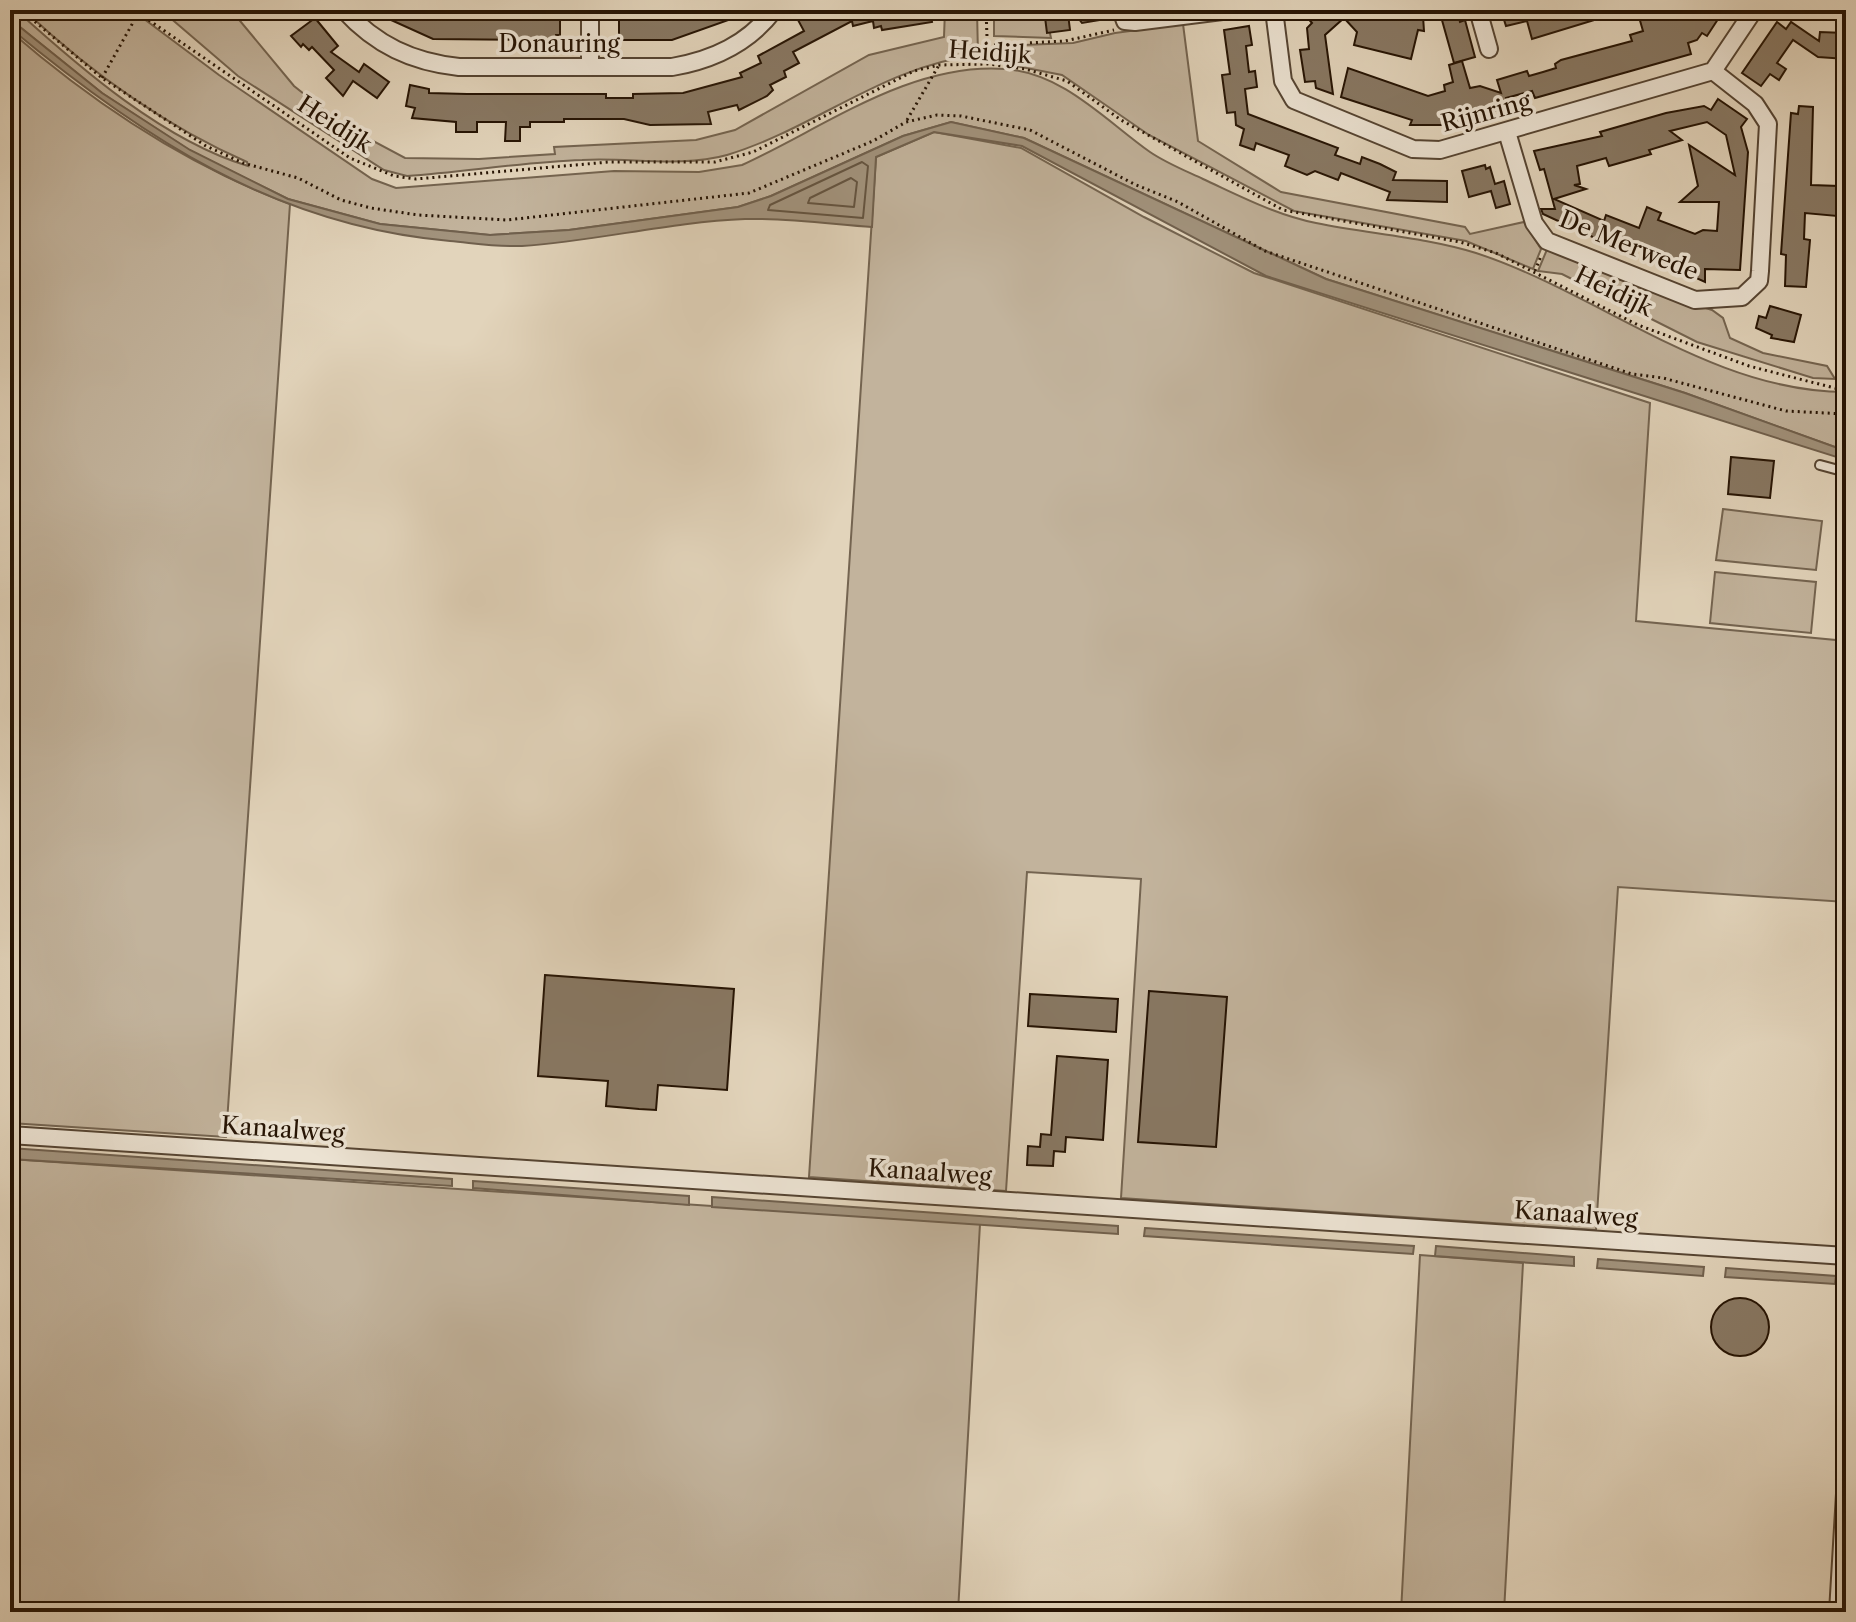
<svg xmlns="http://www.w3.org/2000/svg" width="1856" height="1622" font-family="'Libre Caslon Text',serif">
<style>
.green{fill:#c2b39c;stroke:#746450;stroke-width:2}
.water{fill:#a2937d;stroke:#70604d;stroke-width:2}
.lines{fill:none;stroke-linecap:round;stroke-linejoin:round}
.shore{stroke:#645440;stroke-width:2}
.building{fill:#887863;stroke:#261404;stroke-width:2;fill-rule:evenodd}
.lane-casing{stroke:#554432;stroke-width:12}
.street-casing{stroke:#554432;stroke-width:20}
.path{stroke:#261404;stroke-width:3;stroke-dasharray:2 4;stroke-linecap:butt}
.lane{stroke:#ece3d3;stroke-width:8}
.street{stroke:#ece3d3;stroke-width:16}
.labels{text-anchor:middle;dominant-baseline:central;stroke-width:7;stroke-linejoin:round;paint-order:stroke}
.street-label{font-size:24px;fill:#261404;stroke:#ece3d3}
</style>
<rect width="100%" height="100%" fill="#e2d4bb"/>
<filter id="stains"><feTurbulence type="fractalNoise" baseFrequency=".0025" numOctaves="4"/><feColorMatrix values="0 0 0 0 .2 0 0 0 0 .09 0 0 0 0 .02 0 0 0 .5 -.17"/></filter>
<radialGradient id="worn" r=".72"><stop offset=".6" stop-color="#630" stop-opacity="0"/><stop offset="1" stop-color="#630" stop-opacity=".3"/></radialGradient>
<!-- green -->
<g class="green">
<path d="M 16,10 C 80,68 164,141 248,166 L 247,162 C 165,126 89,71 24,10 L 132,10 L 219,75 L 372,179 L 396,188 L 614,171 L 699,172 L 742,165 C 825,127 911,62 1005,69 C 1063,73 1105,120 1150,152 C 1166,163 1186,171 1203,179 C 1240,196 1276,215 1316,223 C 1369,234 1424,237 1476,253 C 1599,293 1711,392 1846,392 L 1846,451 L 1685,393 L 1326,279 L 1024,138 L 951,122 L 903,136 L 771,196 L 738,207 L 569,230 L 490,235 L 380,224 L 288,199 L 189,150 L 102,93 L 10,19 L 10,11 Z"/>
<path d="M 161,10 L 231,10 L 294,86 L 343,125 L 405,158 L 479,159 L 555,154 L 554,147 L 696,140 L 735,130 L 869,55 L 944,37 L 945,10 L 977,10 L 978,55 C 883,66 816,128 727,155 C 681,168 628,157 582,160 C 523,162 465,172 407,176 L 384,170 L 238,76 Z"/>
<path d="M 994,10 L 1045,10 L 1051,38 L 994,36 Z"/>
<path d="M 1183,24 L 1198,141 L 1281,192 L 1465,227 L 1470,234 L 1524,222 L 1541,249 L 1533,269 L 1466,241 L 1294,211 L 1149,135 L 1062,75 L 996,62 L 994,47 L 999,46 L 1073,43 L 1115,33 Z"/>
<path d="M 10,31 C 94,104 186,165 290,204 L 226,1137 L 10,1123 Z"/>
<path d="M 934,132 L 1021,148 L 1144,217 L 1254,273 L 1650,403 L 1636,621 L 1846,641 L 1846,902 L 1618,887 L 1596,1230 L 1121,1198 L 1141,879 L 1027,872 L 1006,1191 L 809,1177 L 876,157 Z"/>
<path d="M 1548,247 L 1662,294 L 1712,310 L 1723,318 L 1730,338 L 1763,353 L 1827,366 L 1835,379 L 1813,378 L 1697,342 L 1562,274 L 1538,271 Z"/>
<path d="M 1723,509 L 1822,521 L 1816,570 L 1716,560 Z"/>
<path d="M 1715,572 L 1816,582 L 1811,633 L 1710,623 Z"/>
<path d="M 10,1159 L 980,1224 L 958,1612 L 10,1612 Z"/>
<path d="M 1420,1255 L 1523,1263 L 1504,1612 L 1401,1612 Z"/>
</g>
<!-- water -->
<g class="water">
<path d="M 10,19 L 102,93 L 190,150 L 288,199 L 380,224 L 490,235 L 569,230 L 738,207 L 771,196 L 903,136 L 951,122 L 1024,138 L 1326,279 L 1685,393 L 1846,451 L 1846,460 L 1266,276 L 1022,146 L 934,132 L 876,157 L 872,227 C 831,224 787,218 745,219 C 670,222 597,241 522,246 C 498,247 473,243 450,241 C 275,226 141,137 10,28 Z"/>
<path d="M 10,1148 L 452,1179 L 452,1186 L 10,1159 Z"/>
<path d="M 473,1181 L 689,1196 L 689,1205 L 473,1188 Z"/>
<path d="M 712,1197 L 1118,1226 L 1118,1234 L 712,1207 Z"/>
<path d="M 1145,1228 L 1414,1246 L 1413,1254 L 1144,1236 Z"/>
<path d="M 1436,1246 L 1574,1257 L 1574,1266 L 1435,1256 Z"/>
<path d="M 1598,1259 L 1704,1267 L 1703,1276 L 1597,1268 Z"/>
<path d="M 1726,1268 L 1836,1276 L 1835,1284 L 1725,1277 Z"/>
</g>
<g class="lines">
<!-- shore -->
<g class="shore">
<path d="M 862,162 L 868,166 L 863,218 L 768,210 L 770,205 Z"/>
<path d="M 851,178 L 857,182 L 854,207 L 808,203 L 810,198 Z"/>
</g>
</g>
<!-- building -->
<g class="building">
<path d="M 369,10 L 431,10 L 478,16 L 560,10 L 560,35 L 556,35 L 556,40 L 433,39 Z"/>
<path d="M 619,10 L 750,10 L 751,12 L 672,40 L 619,40 Z"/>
<path d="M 831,10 L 930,10 L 932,22 L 882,30 L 881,26 L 874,28 L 873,21 L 853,26 L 852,21 L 793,52 L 799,63 L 784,71 L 786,77 L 770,85 L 773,90 L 767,96 L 739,110 L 737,105 L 708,112 L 711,124 L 650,125 L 624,119 L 564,119 L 564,122 L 530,122 L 530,127 L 520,127 L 520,141 L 505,141 L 506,122 L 477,122 L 477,132 L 456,132 L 456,122 L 412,118 L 415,108 L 406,106 L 410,85 L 429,89 L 429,93 L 467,94 L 606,94 L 606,98 L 633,98 L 633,94 L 683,93 L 742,77 L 740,73 L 761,63 L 758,56 L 804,31 L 798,20 L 816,11 L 819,17 Z"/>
<path d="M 1072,10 L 1110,10 L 1112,18 L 1082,23 Z"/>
<path d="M 1314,10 L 1396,10 L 1423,16 L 1424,31 L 1418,30 L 1411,59 L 1354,45 L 1357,32 L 1344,18 L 1325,35 L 1333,94 L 1316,88 L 1315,81 L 1305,82 L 1300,50 L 1309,49 L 1307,28 L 1312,23 L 1306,16 Z"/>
<path d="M 1457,10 L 1460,22 L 1465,20 L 1475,57 L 1454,63 L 1440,13 Z"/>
<path d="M 1501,10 L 1614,10 L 1614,14 L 1532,39 L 1527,21 L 1506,26 Z"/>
<path d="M 1637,10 L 1724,10 L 1707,36 L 1702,33 L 1697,40 L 1688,43 L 1691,54 L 1535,98 L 1532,91 L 1506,98 L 1508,107 L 1448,125 L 1410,125 L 1412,120 L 1341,97 L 1348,68 L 1428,96 L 1445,91 L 1444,85 L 1453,82 L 1449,65 L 1462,61 L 1470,88 L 1480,86 L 1501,93 L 1497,80 L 1527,71 L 1529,76 L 1543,72 L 1556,68 L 1555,64 L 1561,60 L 1632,41 L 1630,35 L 1643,31 Z"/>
<path d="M 1068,14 L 1070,30 L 1047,33 L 1045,17 Z"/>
<path d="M 315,18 L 338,46 L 331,52 L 359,72 L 364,64 L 389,82 L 377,98 L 353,81 L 343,96 L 326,78 L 334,70 L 312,47 L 309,50 L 303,44 L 301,47 L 291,36 Z"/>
<path d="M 1777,22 L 1786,29 L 1791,22 L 1819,41 L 1820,32 L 1845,33 L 1846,59 L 1818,57 L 1793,40 L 1777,63 L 1786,69 L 1779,80 L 1770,74 L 1761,86 L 1742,73 Z"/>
<path d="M 1249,26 L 1252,45 L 1246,46 L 1249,72 L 1255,71 L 1257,87 L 1245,89 L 1248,114 L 1338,148 L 1335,155 L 1360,164 L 1362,157 L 1380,164 L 1396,172 L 1393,180 L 1447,181 L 1447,202 L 1387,200 L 1390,192 L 1341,173 L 1338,180 L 1315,171 L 1307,175 L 1285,166 L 1289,155 L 1256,143 L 1254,150 L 1240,145 L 1244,129 L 1236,125 L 1235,112 L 1227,113 L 1222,75 L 1230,74 L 1224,30 Z"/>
<path d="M 1718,99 L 1747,119 L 1741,127 L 1748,152 L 1740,270 L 1705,269 L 1705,282 L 1652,258 L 1655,250 L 1627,239 L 1623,251 L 1543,214 L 1541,209 L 1555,209 L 1544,169 L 1540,170 L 1534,151 L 1602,136 L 1600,132 L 1666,113 L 1704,106 L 1711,110 ZM 1707,122 L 1726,135 L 1735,175 L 1689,145 L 1698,186 L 1680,202 L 1719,202 L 1717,231 L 1703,230 L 1695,234 L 1658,220 L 1661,213 L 1647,207 L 1639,228 L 1606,215 L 1604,221 L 1554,199 L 1586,189 L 1574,185 L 1580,184 L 1577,166 L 1606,158 L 1609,166 L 1651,154 L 1649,150 L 1682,140 L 1670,131 Z"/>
<path d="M 1799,106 L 1813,107 L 1811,185 L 1839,186 L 1837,216 L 1805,213 L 1804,239 L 1810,240 L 1806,287 L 1785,286 L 1786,255 L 1781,254 L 1791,113 L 1798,114 Z"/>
<path d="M 1485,165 L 1486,169 L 1490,167 L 1495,184 L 1504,181 L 1510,204 L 1496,208 L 1491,191 L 1469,197 L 1462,171 Z"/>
<path d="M 1770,306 L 1801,315 L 1794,342 L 1771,338 L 1772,335 L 1756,328 L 1759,316 L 1766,318 Z"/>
<path d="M 1731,457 L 1774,461 L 1770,498 L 1728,494 Z"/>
<path d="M 545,975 L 734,989 L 727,1090 L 658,1085 L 656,1110 L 639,1109 L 606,1106 L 608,1081 L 538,1076 Z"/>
<path d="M 1149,991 L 1227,997 L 1216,1147 L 1138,1142 Z"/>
<path d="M 1030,994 L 1118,999 L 1116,1032 L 1028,1026 Z"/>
<path d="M 1057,1056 L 1108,1060 L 1103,1140 L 1066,1137 L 1065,1152 L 1054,1151 L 1053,1166 L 1027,1165 L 1028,1146 L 1040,1147 L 1041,1134 L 1051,1135 Z"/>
<circle cx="1740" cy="1327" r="29"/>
</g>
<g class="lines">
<!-- lane casing -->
<g class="lane-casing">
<path id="lane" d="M 1820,465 L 1846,472"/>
</g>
<!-- street casing -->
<g class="street-casing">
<g id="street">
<path d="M 344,10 C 376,45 412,62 459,67 L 672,67 C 713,60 748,44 774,10"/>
<path d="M 590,10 L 590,66"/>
<path d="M 1121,10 L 1125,21 L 1135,22 L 1230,10"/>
<path d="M 1274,10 L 1283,81 L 1294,100 L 1413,149 L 1440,150 L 1713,71 L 1754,10"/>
<path d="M 1478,10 L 1489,49"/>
<path d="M 1507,132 L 1534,223 L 1547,241 L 1695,300 L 1742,297 L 1759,281 L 1760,271 L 1768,124 L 1755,104 L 1713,71"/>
<path d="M 10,1135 L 1846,1256"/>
<path d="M 1838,1612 L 1846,1477"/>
</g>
</g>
<!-- path -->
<g class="path">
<path d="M 21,10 L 102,78 L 206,146 L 243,163 L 298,178 L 341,200 L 371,208 L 418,215 L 507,220 L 749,193 L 873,141 L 906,122 L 937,115 L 961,116 L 1030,130 L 1136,185 L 1178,202 L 1265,251 L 1632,374 L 1663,378 L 1786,411 L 1846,414"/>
<path d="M 134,10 L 350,158 L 394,176 L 416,179 L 609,162 L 715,162 L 753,152 L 914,71 L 939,65 L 988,64 L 1025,69 L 1067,81 L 1121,120 L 1283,210 L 1460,242 L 1496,253 L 1638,325 L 1749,366 L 1846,391"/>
<path d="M 986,10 L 988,64"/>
<path d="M 988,45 L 1065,41 L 1114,30"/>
<path d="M 102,78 L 140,10"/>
<path d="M 907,120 L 939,65"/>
<path d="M 1535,271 L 1541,256"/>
</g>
<!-- lane -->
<use href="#lane" class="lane"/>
<!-- street -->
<use href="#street" class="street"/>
</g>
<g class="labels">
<!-- street labels -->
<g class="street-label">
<text x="559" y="43">Donauring</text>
<text transform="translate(990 52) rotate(4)">Heidijk</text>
<text transform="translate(1486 112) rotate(-15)">Rijnring</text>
<text transform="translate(335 124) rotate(33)">Heidijk</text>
<text transform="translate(1629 245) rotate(22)">De Merwede</text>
<text transform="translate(1614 291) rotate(26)">Heidijk</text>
<text transform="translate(283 1129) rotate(4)">Kanaalweg</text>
<text transform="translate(930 1172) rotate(4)">Kanaalweg</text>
<text transform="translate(1576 1214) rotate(4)">Kanaalweg</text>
</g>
</g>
<!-- margin -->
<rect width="1856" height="1622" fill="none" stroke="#e2d4bb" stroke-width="40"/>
<rect x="12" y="12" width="1832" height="1598" fill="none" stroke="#261404" stroke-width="4"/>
<rect x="20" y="20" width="1816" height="1582" fill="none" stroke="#261404" stroke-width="2"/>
<rect width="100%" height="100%" filter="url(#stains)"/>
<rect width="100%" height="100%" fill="url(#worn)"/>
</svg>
